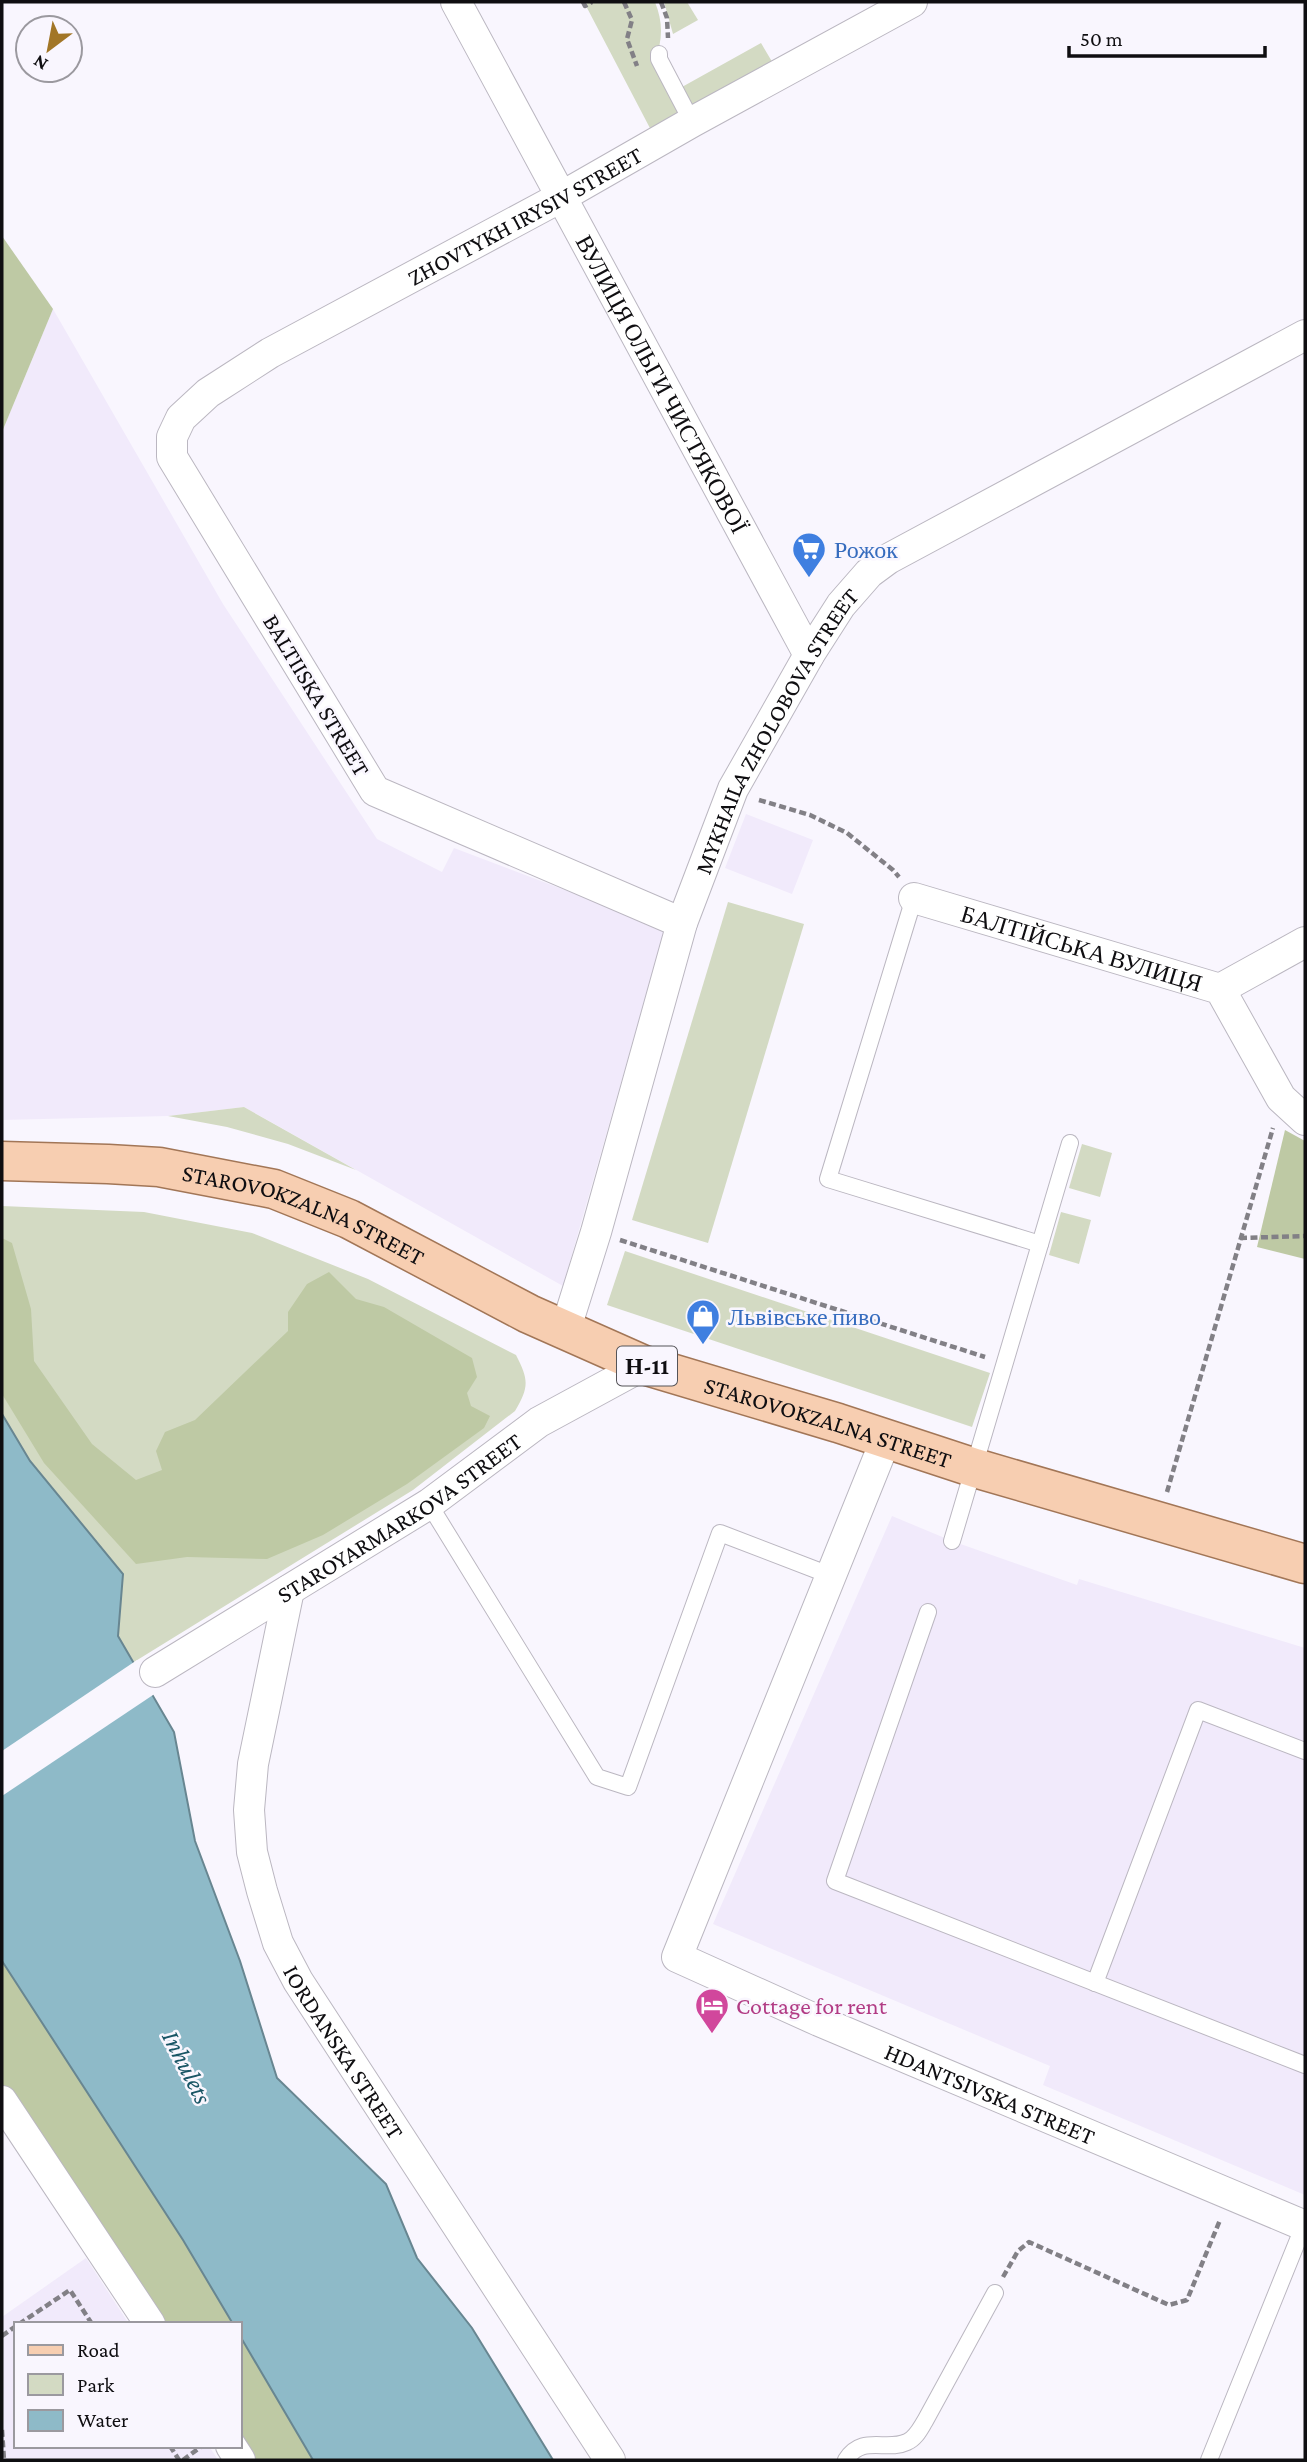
<svg xmlns="http://www.w3.org/2000/svg" width="1307" height="2462" font-family="'Crimson Pro',serif">
<style>
.built{fill:#f1eafb}
.green{fill:#d3dac3}
.forest{fill:#bec9a4}
.water{fill:#8ebac8;stroke:#688691;stroke-width:2}
.pier{fill:#f9f6fe}
.lines{fill:none;stroke-linecap:round;stroke-linejoin:round}
.lane-casing{stroke:#bbb7c1;stroke-width:18}
.street-casing{stroke:#bbb7c1;stroke-width:32}
.primary-casing{stroke:#a27657;stroke-width:41}
.path{stroke:#828086;stroke-width:4.5;stroke-dasharray:7 3.5;stroke-linecap:butt}
.lane{stroke:#fff;stroke-width:16}
.street{stroke:#fff;stroke-width:30}
.primary{stroke:#f7ceb1;stroke-width:38}
.labels{text-anchor:middle;dominant-baseline:central;stroke-width:5;stroke-linejoin:round;paint-order:stroke}
.shield{fill:#f9f6fe;stroke:#555458;stroke-width:2}
.shield-label{font-size:23px;font-weight:bold;fill:#0f0e11}
.street-label{font-size:24px;fill:#0f0e11;stroke:#f9f6fe}
.shop-label{font-size:24px;fill:#366cbe;stroke:#f9f6fe;text-anchor:start}
.hotel-label{font-size:24px;fill:#b23c85;stroke:#f9f6fe;text-anchor:start}
.water-label{font-size:26px;font-style:italic;fill:#195565;stroke:#f9f6fe}
</style>
<rect width="100%" height="100%" fill="#f9f6fe"/>
<!-- built -->
<g class="built">
<path d="M 53,309 L 223,604 L 377,839 L 442,872 L 454,848 L 665,928 L 563,1286 L 244,1107 L 168,1116 L 2,1120 L 2,432 Z"/>
<path d="M 746,814 L 813,840 L 792,894 L 725,868 Z"/>
<path d="M 892,1516 L 952,1541 L 1077,1585 L 1079,1579 L 1305,1648 L 1305,2195 L 1043,2085 L 1050,2066 L 713,1924 Z"/>
<path d="M 86,2258 L 129,2324 L 16,2324 L 16,2446 L 209,2446 L 218,2460 L 2,2460 L 2,2317 Z"/>
</g>
<!-- green -->
<g class="green">
<path d="M 590,2 L 655,2 C 663,22 663,40 655,59 L 673,92 L 761,43 L 774,65 L 652,132 L 585,4 Z"/>
<path d="M 664,2 L 687,2 L 698,20 L 673,34 Z"/>
<path d="M 728,902 L 804,924 L 708,1243 L 632,1220 Z"/>
<path d="M 244,1107 L 356,1170 L 288,1144 L 227,1127 L 168,1116 Z"/>
<path d="M 1082,1144 L 1112,1153 L 1100,1197 L 1069,1188 Z"/>
<path d="M 2,1206 L 144,1212 L 252,1233 L 368,1279 L 516,1355 C 529,1380 529,1387 515,1411 L 413,1490 L 134,1662 L 118,1636 L 123,1574 L 30,1461 L 2,1414 Z"/>
<path d="M 1061,1212 L 1091,1220 L 1079,1264 L 1049,1255 Z"/>
<path d="M 625,1251 L 990,1373 L 972,1427 L 607,1305 Z"/>
</g>
<!-- forest -->
<g class="forest">
<path d="M 2,236 L 53,309 L 2,432 Z"/>
<path d="M 1285,1130 L 1305,1141 L 1305,1259 L 1257,1247 Z"/>
<path d="M 2,1238 L 12,1243 L 31,1309 L 34,1361 L 92,1444 L 136,1480 L 162,1470 L 156,1451 L 165,1432 L 195,1420 L 288,1331 L 288,1312 L 307,1284 L 329,1272 L 356,1299 L 384,1307 L 472,1358 L 477,1377 L 467,1393 L 471,1406 L 490,1416 L 484,1428 L 407,1484 L 323,1535 L 267,1559 L 187,1557 L 136,1564 L 44,1463 L 2,1394 Z"/>
<path d="M 2,1961 L 183,2240 L 233,2324 L 150,2324 L 2,2101 Z"/>
<path d="M 240,2336 L 313,2460 L 240,2460 Z"/>
</g>
<!-- water -->
<path class="water" d="M 2,1414 L 30,1461 L 123,1574 L 118,1636 L 174,1732 L 195,1841 L 240,1961 L 277,2078 L 386,2184 L 417,2258 L 472,2328 L 553,2460 L 313,2460 L 240,2336 L 240,2324 L 233,2324 L 183,2240 L 2,1961 Z"/>
<!-- pier -->
<path class="pier" d="M 137,1660 L 156,1693 L 2,1796 L 2,1751 Z"/>
<g class="lines">
<!-- lane casing -->
<g class="lane-casing">
<g id="lane">
<path d="M 659,54 L 659,59 L 692,122"/>
<path d="M 914,898 L 828,1179 L 1040,1244"/>
<path d="M 429,1504 L 597,1777 L 628,1787 L 720,1533 L 832,1576"/>
<path d="M 952,1541 L 1070,1143"/>
<path d="M 928,1612 L 835,1881 L 1305,2065"/>
<path d="M 1095,1983 L 1198,1710 L 1305,1751"/>
<path d="M 846,2460 C 862,2434 886,2452 907,2442 C 916,2438 920,2429 925,2421 L 995,2293"/>
<path d="M 1209,2460 L 1304,2225"/>
</g>
</g>
<!-- street casing -->
<g class="street-casing">
<g id="street">
<path id="s1" d="M 456,2 L 809,655"/>
<path id="s2" d="M 914,898 L 1220,989 L 1281,1098 L 1305,1120"/>
<path id="s3" d="M 682,923 L 375,791 L 172,457 L 172,437 L 181,418 L 208,393 L 270,353 L 561,197 L 692,122 L 912,2"/>
<path d="M 1220,989 L 1305,942"/>
<path id="s4" d="M 565,1331 L 596,1232 L 682,923 L 733,789 L 809,655 L 841,605 L 869,573 L 888,559 L 1305,335"/>
<path id="s5" d="M 886,1439 L 677,1957 L 819,2021 L 1305,2226"/>
<path id="s6" d="M 289,1590 L 253,1764 L 249,1810 L 252,1852 L 262,1891 L 278,1943 L 298,1981 L 610,2460"/>
<path id="s7" d="M 155,1672 L 429,1504 L 539,1422 L 644,1365"/>
<path d="M 2,2101 L 150,2324"/>
<path d="M 231,2446 L 240,2460"/>
</g>
</g>
<!-- primary casing -->
<g class="primary-casing">
<g id="primary">
<path id="s8" d="M 2,1161 L 108,1164 L 159,1167 L 274,1189 L 349,1219 L 529,1314 L 644,1365 L 838,1423 L 975,1468 L 1305,1564"/>
</g>
</g>
<!-- path -->
<g class="path">
<path d="M 583,2 L 585,6 L 592,2"/>
<path d="M 624,2 L 632,20 L 627,39 L 637,66"/>
<path d="M 661,2 L 667,18 L 668,38"/>
<path d="M 759,800 L 810,815 L 847,833 L 893,870 L 899,877"/>
<path d="M 1240,1238 L 1305,1236"/>
<path d="M 620,1240 L 985,1357"/>
<path d="M 1167,1492 L 1273,1128"/>
<path d="M 1003,2277 L 1018,2251 L 1029,2242 L 1169,2305 L 1187,2300 L 1220,2220"/>
<path d="M 19,2324 L 70,2290 L 92,2324"/>
<path d="M 2,2336 L 16,2326"/>
<path d="M 2,2430 L 4,2460"/>
<path d="M 170,2446 L 179,2460"/>
<path d="M 183,2460 L 202,2446"/>
</g>
<!-- lane -->
<use href="#lane" class="lane"/>
<!-- street -->
<use href="#street" class="street"/>
<!-- primary -->
<use href="#primary" class="primary"/>
</g>
<!-- icons -->
<defs>
<g id="supermarket-pin" transform="scale(1.75)"><path d="M0 17L-7.5 6A9.5 9.5 0 1 1 7.5 6Z" fill="#3f7fe0" stroke="#f9f6fe"/><path d="M-6-5.5h2.5l.6 2H6L4.5 2H-2.5L-4.4-4H-6ZM-1.5 3.2a1.3 1.3 0 1 0 .1 0ZM3 3.2a1.3 1.3 0 1 0 .1 0Z" fill="#fff"/></g>
<g id="shop-pin" transform="scale(1.75)"><path d="M0 17L-7.5 6A9.5 9.5 0 1 1 7.5 6Z" fill="#3f7fe0" stroke="#f9f6fe"/><path d="M-5-2.5h2.3a2.7 3.5 0 0 1 5.4 0H5L5.5 6h-11ZM-1.5-2.5h3a1.5 2.3 0 0 0-3 0Z" fill="#fff"/></g>
<g id="hotel-pin" transform="scale(1.75)"><path d="M0 17L-7.5 6A9.5 9.5 0 1 1 7.5 6Z" fill="#d1479c" stroke="#f9f6fe"/><path d="M-6-4.5h1.5V1H6V5H4.5V3h-9V5H-6ZM-4 0a1.8 1.8 0 1 1 3.6 0ZM.5 0V-2.5h3Q6-2.5 6 0Z" fill="#fff"/></g>
</defs>
<g fill-rule="evenodd">
<use href="#supermarket-pin" x="809" y="549"/>
<use href="#shop-pin" x="703" y="1316"/>
<use href="#hotel-pin" x="712" y="2005"/>
</g>
<g class="labels">
<!-- shield labels -->
<rect class="shield" x="617" y="1346.5" width="60" height="39" rx="5"/>
<g class="shield-label">
<text x="647" y="1366">Н-11</text>
</g>
<!-- street labels -->
<g class="street-label">
<text stroke="none"><textPath href="#s3" startOffset="1166">ZHOVTYKH IRYSIV STREET</textPath></text>
<text stroke="none"><textPath href="#s1" startOffset="434">ВУЛИЦЯ ОЛЬГИ ЧИСТЯКОВОЇ</textPath></text>
<text transform="translate(317 695) rotate(59)">BALTIISKA STREET</text>
<text stroke="none"><textPath href="#s4" startOffset="639">MYKHAILA ZHOLOBOVA STREET</textPath></text>
<text stroke="none"><textPath href="#s2" startOffset="175">БАЛТІЙСЬКА ВУЛИЦЯ</textPath></text>
<text stroke="none"><textPath href="#s8" startOffset="310">STAROVOKZALNA STREET</textPath></text>
<text stroke="none"><textPath href="#s8" startOffset="877">STAROVOKZALNA STREET</textPath></text>
<text stroke="none"><textPath href="#s7" startOffset="289">STAROYARMARKOVA STREET</textPath></text>
<text stroke="none"><textPath href="#s6" startOffset="488">IORDANSKA STREET</textPath></text>
<text stroke="none"><textPath href="#s5" startOffset="900">HDANTSIVSKA STREET</textPath></text>
</g>
<!-- shop labels -->
<g class="shop-label">
<text x="834" y="549">Рожок</text>
<text x="728" y="1316">Львівське пиво</text>
</g>
<!-- hotel labels -->
<g class="hotel-label">
<text x="736" y="2005">Cottage for rent</text>
</g>
<!-- water labels -->
<g class="water-label">
<text transform="translate(187 2067) rotate(63)">Inhulets</text>
</g>
</g>
<!-- border -->
<rect width="1307" height="2462" fill="none" stroke="#0f0e11" stroke-width="7"/>
<!-- legend -->
<rect x="14" y="2322" width="228" height="126" fill="#f9f6fe" stroke="#9b999f" stroke-width="2"/>
<rect x="28" y="2345" width="35" height="10" fill="#f7ceb1" stroke="#9b999f" stroke-width="2"/>
<text x="77" y="2357" font-size="21" fill="#0f0e11">Road</text>
<rect x="28" y="2374" width="35" height="21" fill="#d3dac3" stroke="#9b999f" stroke-width="2"/>
<text x="77" y="2392" font-size="21" fill="#0f0e11">Park</text>
<rect x="28" y="2410" width="35" height="21" fill="#8ebac8" stroke="#9b999f" stroke-width="2"/>
<text x="77" y="2427" font-size="21" fill="#0f0e11">Water</text>
<!-- north arrow -->
<g transform="translate(49 49) rotate(212)"><circle r="33" fill="#f9f6fe" stroke="#9b999f" stroke-width="2"/>
<path d="M0-5L12 26L0 18L-12 26Z" fill="#a27627"/>
<text y="-10" font-size="19" font-weight="bold" text-anchor="middle" fill="#0f0e11">N</text>
</g>
<!-- scale -->
<path d="M1069 46v10h196v-10" fill="none" stroke="#0f0e11" stroke-width="3.5"/>
<text x="1080" y="46" font-size="21" fill="#0f0e11" stroke="#f9f6fe" stroke-width="5" paint-order="stroke">50 m</text>
</svg>
